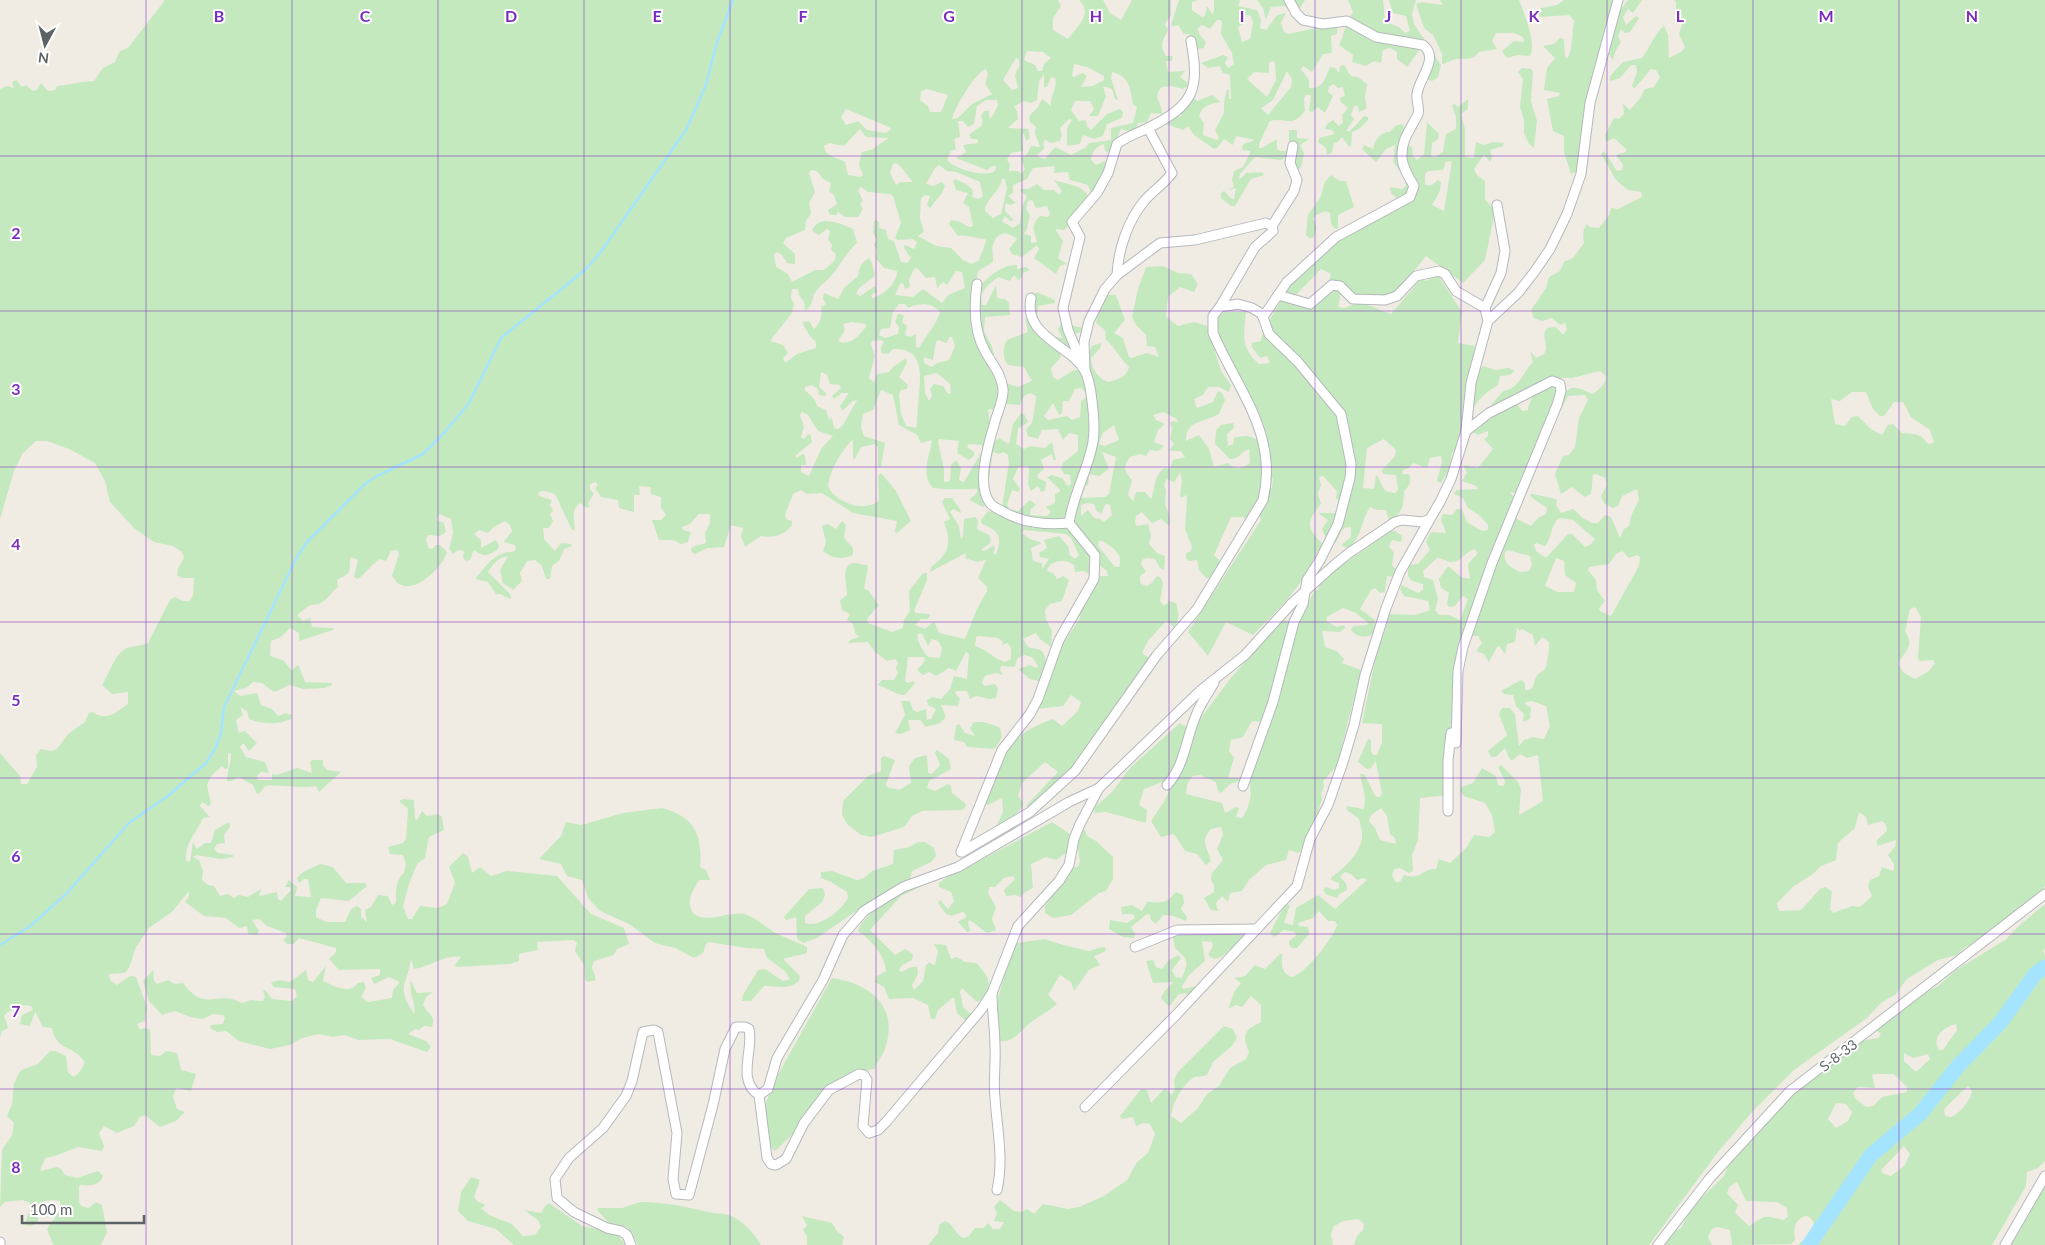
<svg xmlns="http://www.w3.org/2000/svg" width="2045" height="1245" font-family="Lato,'Noto Sans Armenian',sans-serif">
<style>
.green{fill:#c4e9be;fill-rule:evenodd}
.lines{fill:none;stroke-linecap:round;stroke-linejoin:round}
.stream{stroke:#a5e4ff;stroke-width:2.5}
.river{stroke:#a5e4ff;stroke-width:15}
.minor-casing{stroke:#b5b8bc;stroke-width:11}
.minor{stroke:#fff;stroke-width:9}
.grid{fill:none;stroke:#7b2cbf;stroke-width:1;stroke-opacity:0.55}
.labels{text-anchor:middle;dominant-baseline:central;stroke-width:4;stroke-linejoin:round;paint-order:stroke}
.street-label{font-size:14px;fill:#5c6266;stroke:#fff}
.grid-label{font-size:16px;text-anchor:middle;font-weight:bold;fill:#7b2cbf;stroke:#fff;stroke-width:4;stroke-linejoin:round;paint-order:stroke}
</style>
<rect width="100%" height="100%" fill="#f0ece4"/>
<!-- green -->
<g class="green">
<path d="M 165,0 L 1058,0 L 1061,6 L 1053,18 L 1053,30 L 1068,39 C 1076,27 1094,14 1079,0 L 1103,0 L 1110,13 L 1121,20 L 1132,0 L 1171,0 L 1171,15 L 1165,24 L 1168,30 C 1163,40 1159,45 1166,56 L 1173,56 L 1172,61 L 1166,61 L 1168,72 L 1185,71 L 1180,77 L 1187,82 L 1188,86 L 1183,89 L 1171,86 L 1162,87 C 1151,98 1163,103 1162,114 L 1151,113 L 1147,122 L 1138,123 L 1136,129 L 1131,132 L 1121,129 L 1110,153 L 1105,151 L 1104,144 C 1097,146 1091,152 1091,160 L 1096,165 L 1105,161 L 1106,164 L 1104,172 L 1099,177 L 1100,180 L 1096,191 L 1091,193 L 1088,185 L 1070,180 L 1068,172 L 1054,173 L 1055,166 L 1033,168 L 1027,179 L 1013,185 L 1013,193 L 1008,196 L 1016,203 L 1010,205 L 1006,203 L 1005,211 L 1014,220 L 1010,221 L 1005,216 L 1002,221 L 1013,228 L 1020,223 L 1022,207 L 1027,196 L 1020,191 L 1021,189 L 1028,189 L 1037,184 L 1044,190 L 1054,190 L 1059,195 L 1062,191 L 1054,180 C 1066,184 1083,185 1088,196 C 1081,206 1071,224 1064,230 L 1055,229 L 1063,241 L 1058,258 L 1067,264 L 1060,266 L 1056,274 L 1034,258 L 1039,249 L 1037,245 L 1022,257 L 1012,254 L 1009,249 L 1017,239 C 1007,231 997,231 993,245 C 991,251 994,256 993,262 L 978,271 L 976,286 L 979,287 C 988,277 1003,264 1017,265 L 1017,269 L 1026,267 L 1030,270 L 1023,273 L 1019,281 L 1014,275 L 1010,281 L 998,277 L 987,286 L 981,295 L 982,305 L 986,305 L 996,285 L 997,298 L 1005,299 L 1009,303 L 1010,315 L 985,317 L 984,331 L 992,346 L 997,369 L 1006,378 L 1006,383 L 1018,387 L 1032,381 L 1024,367 L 1008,365 C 1002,358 1003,347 1007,340 L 1028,332 L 1025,318 L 1029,320 L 1032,297 L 1037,292 L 1055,300 L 1055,303 L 1038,306 L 1037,321 L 1051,336 L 1062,338 L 1058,329 L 1061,323 L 1083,328 L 1082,332 L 1072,334 L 1072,348 L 1059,348 L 1061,357 L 1051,368 L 1053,377 L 1058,380 L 1074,370 L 1079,370 L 1092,346 L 1101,343 L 1101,347 L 1091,358 C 1091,369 1099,379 1108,382 C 1117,380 1127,377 1129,367 C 1120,359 1115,347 1106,340 L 1105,330 L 1096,323 L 1098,313 L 1107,295 L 1116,295 L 1125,320 L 1114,333 L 1123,338 L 1129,357 L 1131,358 L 1147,353 L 1159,357 L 1155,347 L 1147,346 L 1146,335 L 1136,325 L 1132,317 L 1138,289 L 1146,267 L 1163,266 L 1178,273 L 1191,274 L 1198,284 L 1194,292 L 1180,287 L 1168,297 L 1166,317 L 1178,326 L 1194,322 L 1207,326 L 1221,371 L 1231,385 L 1229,392 L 1219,387 L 1208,387 L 1203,395 L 1194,399 L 1197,408 L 1213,402 L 1218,391 L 1222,393 L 1225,400 L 1219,414 C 1206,422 1185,420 1186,441 L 1199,435 L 1209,449 L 1214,467 L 1228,463 C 1234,470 1243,469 1250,463 L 1249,449 C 1242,451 1238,460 1230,459 L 1215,444 L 1216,430 L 1221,425 L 1233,423 L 1234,428 L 1227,434 L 1228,446 L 1233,444 L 1234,438 C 1245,435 1250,435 1260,442 L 1259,417 L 1250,402 L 1217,333 L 1216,320 L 1224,312 L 1246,312 C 1244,334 1240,348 1259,364 L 1270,363 L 1267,356 L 1260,358 L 1251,346 L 1252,343 L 1261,341 L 1263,332 L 1266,333 L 1271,326 L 1270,319 L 1282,299 L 1310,306 L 1326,290 L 1331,274 L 1321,269 L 1295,296 L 1283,292 L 1325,251 L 1365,224 L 1416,196 L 1415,193 L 1398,199 L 1391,193 L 1390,187 L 1402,189 L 1406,186 L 1404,176 L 1393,162 L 1395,145 L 1386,149 L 1376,162 L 1362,149 L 1364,145 L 1373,149 C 1375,139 1380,132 1390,132 L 1395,126 L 1401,124 L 1404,126 L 1401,142 L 1412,147 L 1413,156 L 1417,160 L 1424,154 L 1427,122 L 1439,134 L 1438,139 L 1432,143 L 1431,156 L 1435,157 L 1443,152 L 1446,134 L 1456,129 L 1456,117 L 1452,105 L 1455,104 L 1458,107 L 1468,99 L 1468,109 L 1461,114 L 1465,129 L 1465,157 L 1474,158 L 1476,142 L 1484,145 L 1493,142 L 1504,143 L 1503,146 L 1490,150 L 1492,158 L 1490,162 L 1484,155 L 1474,169 L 1477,175 L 1485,181 L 1485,199 L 1495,211 L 1485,260 L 1463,283 L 1426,256 L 1399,290 L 1383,298 L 1370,295 L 1341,293 L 1338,307 L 1345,308 C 1364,298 1372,308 1391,314 L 1421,279 L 1426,281 L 1438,275 L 1462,312 L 1458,343 L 1475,346 L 1472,369 L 1480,370 L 1483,366 L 1495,370 L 1508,368 L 1515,371 L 1510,375 L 1500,376 L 1498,385 C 1485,393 1478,399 1471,413 L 1475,419 L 1488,409 L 1503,391 C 1519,389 1523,372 1533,362 L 1530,351 L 1536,358 L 1544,354 C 1550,345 1540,337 1547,328 L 1556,327 L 1563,335 L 1567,330 L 1565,323 L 1560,325 L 1552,318 L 1542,321 L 1534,318 L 1531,310 L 1546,288 L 1549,277 L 1560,271 L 1564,262 L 1573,258 L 1584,243 C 1583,236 1582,230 1587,224 L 1590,227 L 1599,228 L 1609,215 L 1611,208 L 1618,209 L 1642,197 L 1641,192 L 1628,190 L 1616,180 L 1601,154 L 1604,151 L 1617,171 L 1622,170 L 1623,165 L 1616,155 L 1626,152 L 1626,149 L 1614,138 L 1606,142 L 1605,135 L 1614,118 L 1619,119 L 1624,114 L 1623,104 L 1630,110 L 1640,98 L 1645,89 L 1654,87 L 1660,77 L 1656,70 L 1651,69 L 1634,89 L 1632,86 L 1637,72 L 1636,65 L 1631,65 L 1620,78 L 1610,81 L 1610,76 L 1623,62 L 1642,58 C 1650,48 1654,34 1664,26 L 1668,35 L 1669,58 L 1681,52 L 1685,47 L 1679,34 L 1682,25 L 1676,16 L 1676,2 L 1674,0 L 2045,0 L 2045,886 L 2034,898 L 1977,942 L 1964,948 L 1957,955 L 1938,960 L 1907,979 L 1896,994 L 1881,1003 L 1867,1018 L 1794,1070 L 1752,1112 L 1718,1152 L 1649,1245 L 1354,1245 L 1357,1236 L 1363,1230 L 1364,1224 L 1358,1219 L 1344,1221 L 1334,1226 L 1331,1234 L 1333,1245 L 928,1245 L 938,1233 L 939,1225 L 945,1221 C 953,1223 955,1234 963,1238 L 968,1237 L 975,1228 L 984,1228 L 988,1223 L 993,1229 L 1000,1229 L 1004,1222 L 994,1221 L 997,1213 L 994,1207 L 1000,1200 L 1014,1211 L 1021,1212 L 1027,1209 L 1034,1214 L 1043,1204 L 1068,1209 L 1079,1207 L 1104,1196 L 1127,1180 L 1137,1162 L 1148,1153 L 1155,1134 L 1150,1124 L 1143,1123 L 1136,1126 L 1133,1117 L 1122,1119 L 1120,1116 L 1141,1089 L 1147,1090 L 1151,1103 L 1165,1088 L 1172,1095 L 1175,1089 L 1174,1080 L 1177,1073 L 1224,1026 L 1233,1029 L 1237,1038 L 1232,1046 L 1213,1062 L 1207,1075 C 1203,1077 1199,1076 1195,1077 C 1183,1082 1172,1105 1171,1116 L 1181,1123 L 1198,1108 L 1207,1094 L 1219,1086 L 1230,1068 L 1246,1059 L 1249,1053 C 1243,1035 1242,1031 1261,1022 L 1261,1005 L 1251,996 L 1242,1007 L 1236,1005 L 1228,1009 L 1234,992 L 1241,983 L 1234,978 L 1245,976 L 1255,965 L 1265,969 L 1280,954 L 1282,954 C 1282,964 1280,971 1291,977 C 1304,976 1333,938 1337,925 L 1335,921 L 1328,921 L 1319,911 L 1313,918 L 1298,923 L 1299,926 L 1308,927 L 1309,934 L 1297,948 L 1292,948 L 1289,945 L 1289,941 L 1296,936 L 1295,932 L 1284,930 L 1274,937 L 1270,933 L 1283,908 L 1286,904 L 1290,905 L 1284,923 L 1293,925 L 1296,908 L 1318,895 L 1335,909 L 1367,880 L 1363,878 L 1357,880 L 1351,874 L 1345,872 L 1340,877 L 1346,883 L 1347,890 L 1339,894 L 1338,898 L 1327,895 L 1323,890 L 1326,887 L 1335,890 L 1339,888 L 1339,883 L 1331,880 L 1331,878 C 1344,868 1359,855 1362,838 C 1363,831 1360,825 1359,819 L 1347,810 L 1346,806 L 1364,809 L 1365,797 L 1360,774 L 1364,774 L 1376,797 L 1380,797 L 1382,793 L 1376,763 L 1375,762 L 1371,768 L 1367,769 L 1358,762 L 1368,739 L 1371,740 L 1371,752 L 1374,755 L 1377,755 L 1382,742 L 1382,724 L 1362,723 L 1374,665 L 1390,614 L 1415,615 L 1430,610 L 1428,601 L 1404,596 L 1400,589 L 1402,585 L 1418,593 L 1423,590 L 1423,584 L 1412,581 L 1408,576 L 1408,565 L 1418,564 L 1430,550 L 1426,542 L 1431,532 L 1446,533 L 1441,519 L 1443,514 L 1452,515 L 1457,509 L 1462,509 L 1467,522 L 1482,531 L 1488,530 L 1488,525 L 1479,515 L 1468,508 L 1463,498 L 1454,494 L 1456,490 L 1478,489 L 1476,486 L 1462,481 L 1467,472 L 1463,465 L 1478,468 L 1493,449 L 1484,439 L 1488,436 L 1488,431 L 1478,435 L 1470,431 L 1452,453 L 1449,469 L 1441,483 L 1437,481 L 1442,462 L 1441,456 L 1430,458 L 1427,468 L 1413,463 L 1409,468 L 1403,470 L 1402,474 L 1409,474 C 1412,481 1409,487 1404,491 C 1404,505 1402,515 1389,521 L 1386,510 L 1378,510 L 1370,507 C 1361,520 1362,539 1348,548 L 1342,546 L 1342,544 L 1351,537 L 1351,527 C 1338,526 1341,539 1334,544 L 1326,538 L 1322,529 L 1328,520 L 1318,513 L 1340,513 L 1341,502 L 1336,498 L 1337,491 L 1323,476 L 1319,477 L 1321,485 L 1318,494 L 1321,504 C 1306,522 1306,528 1323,544 L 1322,553 L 1318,550 C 1304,585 1279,609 1253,635 L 1226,622 L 1208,656 L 1188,632 L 1261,520 L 1259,514 L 1268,489 L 1272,488 L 1273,478 L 1262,484 L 1254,510 L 1248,521 L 1243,517 L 1231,517 L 1214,555 L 1222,563 L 1213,577 L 1206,578 L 1199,570 L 1197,560 L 1189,561 L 1186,558 L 1186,553 L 1191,551 L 1192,547 L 1185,529 L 1187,497 L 1186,495 L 1182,498 L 1180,496 C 1180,488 1184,481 1180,473 L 1174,482 L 1166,479 L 1164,486 C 1168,492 1165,495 1165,502 C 1166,511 1172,515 1169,526 L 1161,519 L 1152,523 L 1142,512 L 1136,516 L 1135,522 L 1137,526 L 1148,524 L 1151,535 L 1149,544 L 1157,553 L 1165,556 L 1164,570 L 1160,568 L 1155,559 L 1146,558 L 1142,560 L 1141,564 L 1146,572 L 1140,576 L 1140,583 L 1146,586 L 1152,583 L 1157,576 L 1161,578 L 1163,584 L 1160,601 L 1164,606 L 1169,601 L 1176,603 C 1178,612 1181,619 1174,627 L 1166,621 L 1148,641 L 1142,653 L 1149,658 L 1072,768 L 1030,808 L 1026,806 L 1058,772 L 1045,762 L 1022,783 L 1018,796 L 1023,802 L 1023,806 L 1016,814 L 997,825 L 1003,812 L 1002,798 L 988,805 L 984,803 C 1001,760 1005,735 1053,719 L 1062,726 L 1078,711 L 1081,702 L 1071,695 L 1063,706 L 1037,709 L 1061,647 L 1080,618 L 1078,613 L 1097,579 L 1100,576 L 1108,576 L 1107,571 L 1098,564 L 1089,574 L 1083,571 L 1075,572 L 1074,565 C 1065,558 1049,560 1047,571 L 1054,574 L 1057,579 L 1063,576 L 1069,580 L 1062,601 L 1050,604 L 1045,610 L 1046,619 L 1052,631 L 1051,647 L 1040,639 L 1036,633 L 1023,639 L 1028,647 C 1032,649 1036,648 1040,650 C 1050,656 1045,675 1041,682 L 1030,679 L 1018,669 L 1030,665 L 1036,668 L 1038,666 L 1032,657 L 1024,655 L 1017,659 L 1015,667 L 1001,666 L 1000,670 L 1003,675 L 996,673 L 985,676 L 982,682 L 984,686 L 995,684 L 998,688 L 996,698 L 989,699 L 976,696 L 970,699 L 967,691 L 956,691 L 955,693 L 960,699 L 958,706 L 941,705 L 946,717 L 940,723 L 926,727 L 920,720 L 908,720 L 910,730 L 901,734 L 895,733 L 905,715 L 901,701 L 910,701 L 913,710 L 917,712 L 926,709 L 927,720 L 931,719 L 936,709 L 928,705 L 927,700 L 932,697 L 941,699 L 950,689 L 954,676 L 967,679 L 969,654 L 966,652 L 956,671 L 949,668 L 936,676 L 929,672 L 923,675 L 917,670 L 925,661 L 924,657 L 908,657 L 905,681 L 908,683 L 914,681 L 915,683 L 905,695 C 898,696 886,687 877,685 L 882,680 L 894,680 L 898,673 L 896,668 L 898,662 L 895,659 L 887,661 L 874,651 L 868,642 L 848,643 L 850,640 L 859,637 L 855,633 L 853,624 L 847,620 L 850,614 L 842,610 L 840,600 L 847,595 C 848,588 839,565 854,563 C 858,563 862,565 867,565 L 868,567 L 864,589 L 868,590 L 879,605 L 867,619 L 868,623 L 892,632 L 903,628 L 904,620 L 910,611 L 909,591 L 923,573 L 927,573 L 927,580 L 914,611 L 916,613 L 929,614 L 930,616 L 928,619 L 921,619 L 915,625 L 925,629 L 934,621 L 939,633 L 965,639 L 977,609 L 987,591 L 987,587 L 978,578 L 986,560 L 977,562 L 965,558 L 966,553 L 930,572 L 931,567 C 949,554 952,543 944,522 L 950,519 L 942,502 L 945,498 L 952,498 L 960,509 L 961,513 L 953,509 L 950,512 L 959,526 L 961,539 L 963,536 L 964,519 L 975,517 L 978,520 L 977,529 L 989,535 L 991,539 L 990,543 L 981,550 L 985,551 L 994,545 L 995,549 L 993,552 L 996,555 C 1002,537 1000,531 982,524 L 981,520 L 988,511 L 1001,514 L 1009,462 L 1008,455 L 1003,452 L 999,454 L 993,452 L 985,504 L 983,507 L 969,500 L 977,493 L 977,489 C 962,489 949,490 933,488 C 920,475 930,456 932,440 L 921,443 L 917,435 L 899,425 L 893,395 L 881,390 L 873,410 L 863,414 L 861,427 L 864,436 L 885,443 L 881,467 L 878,466 L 878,447 L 875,444 L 861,447 L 855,459 L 853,458 L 853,439 C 840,453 832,466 828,485 C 832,502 867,514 879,500 L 878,477 L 880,473 L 882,474 L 896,491 L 911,521 L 897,533 L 895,532 L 897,521 L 853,513 L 822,493 L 807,494 L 801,490 L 793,494 L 785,515 L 786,519 L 792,521 L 792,525 C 784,536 773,538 761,536 L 745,547 L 741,536 L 743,528 L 731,525 L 724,547 L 708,548 L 694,554 L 691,551 L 692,547 L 706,543 L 705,533 L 710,523 L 710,514 L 699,514 L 690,524 L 682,527 L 683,530 L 691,532 L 688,542 L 681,544 L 674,540 L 659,540 L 652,520 L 661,520 L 666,515 L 661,508 L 661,497 L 651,494 L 650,487 L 639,486 L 640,495 L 634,495 L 634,512 L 619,508 L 618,500 L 601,497 L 595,488 L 598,485 L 596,482 L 590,484 L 590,489 L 594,494 L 588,503 L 590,507 L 586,508 L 580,503 C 571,509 574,521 575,530 L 572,530 L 555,494 L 545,491 L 538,492 L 539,496 L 552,500 L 550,505 L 553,511 L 550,514 L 553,521 L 549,528 L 543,528 L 544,539 L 555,551 L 561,543 L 571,544 L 572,546 L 564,549 L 559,561 L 552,566 L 550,579 L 546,579 L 542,566 L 535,560 L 527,561 L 520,573 L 522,581 L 513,590 L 503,583 L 500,570 L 508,556 C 498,557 493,564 488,572 L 510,594 L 511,598 L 510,599 L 500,594 L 496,594 L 488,582 L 475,579 C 487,566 494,552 513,552 L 516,549 L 515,545 L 504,542 L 512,531 L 510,525 L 505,521 L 494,527 L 488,533 L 479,530 L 474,534 L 481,540 L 481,548 L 496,540 L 499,546 L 497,550 C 488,556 483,557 474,550 L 470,560 L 466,561 L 463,558 L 464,551 L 458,550 L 453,554 L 449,549 L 453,533 L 451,519 L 439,514 L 437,520 L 444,523 L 446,532 L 440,536 L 428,535 L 426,540 L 429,549 L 433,548 L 436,545 L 440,545 L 447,552 C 443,567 417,592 401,585 C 397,584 395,579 392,576 L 399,554 L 397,550 L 391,551 L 386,561 L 380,559 C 371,564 367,573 358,579 L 354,577 L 358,560 L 351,557 C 347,572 356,570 337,580 L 338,587 C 327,596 326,605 310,605 L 297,615 L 303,621 L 310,618 L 312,627 L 334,628 L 333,630 L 299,641 L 299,633 L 290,628 L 281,637 L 271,641 L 270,656 L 283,660 L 292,671 L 297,665 L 299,666 L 305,682 L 332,683 L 332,685 L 324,688 L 303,689 L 290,685 L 274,692 L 262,683 L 253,682 L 246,688 L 234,691 L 240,696 L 257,693 L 261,705 L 272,709 L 278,716 L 286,713 L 292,715 L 291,719 C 278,725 262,724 249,719 L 247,711 L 240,707 L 243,715 L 236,720 L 239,733 L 245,731 L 257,743 L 249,751 L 243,743 L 240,747 L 246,757 L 265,762 L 269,773 L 261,772 L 257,776 L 258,780 L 272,780 L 272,774 L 277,775 L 297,768 L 312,773 L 310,762 L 312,760 L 323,760 L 323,765 L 327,770 L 341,772 L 319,792 L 316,786 C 299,789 283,784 265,786 L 260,793 L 257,794 L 253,785 L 239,777 L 231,781 L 227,781 C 227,771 231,764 231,754 L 228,753 L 228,768 L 225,769 L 222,766 L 211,776 L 207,785 L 211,804 L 208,806 L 202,802 L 200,806 L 210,817 L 203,818 C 196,834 185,842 186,861 L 190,862 L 193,842 L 197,849 L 205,843 L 211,843 L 215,830 L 229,822 L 230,827 L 224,835 L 225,843 L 217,844 L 214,849 L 218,853 L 233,855 L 233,857 L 221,859 L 196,855 L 193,857 L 199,860 L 203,871 L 202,880 L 208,885 L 214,886 L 220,896 L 228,894 L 234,898 L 239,895 L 248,897 L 261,889 L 259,896 L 277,892 L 278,899 L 281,901 L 291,890 L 290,887 L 285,887 L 289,880 L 297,887 L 295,896 L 311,897 L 308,879 L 304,879 L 299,883 L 297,878 L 303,872 L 320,864 L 333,867 L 346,883 L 365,883 L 367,886 L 349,901 L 321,898 L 316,910 L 316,917 L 326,922 L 345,922 L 351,909 L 357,906 L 361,909 L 361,917 L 367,922 L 365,910 L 371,907 L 378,895 L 388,896 L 392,905 L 396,903 C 396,893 395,880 404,873 L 406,864 L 403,855 L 390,854 L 388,847 L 403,843 L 406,839 L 408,809 L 399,801 L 403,799 L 414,800 L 415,819 L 417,820 L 422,811 L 427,816 L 438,814 L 442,817 L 444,830 L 429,837 L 425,858 L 417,864 L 409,884 L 403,906 L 408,919 L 412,919 L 420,906 L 438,908 L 447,904 L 455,883 L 449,867 L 463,853 L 468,857 L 472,873 L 480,867 L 491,876 L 507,871 L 557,876 L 591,914 L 624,928 L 629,944 L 617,949 L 614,955 L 594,961 L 592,967 L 596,980 L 588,982 L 585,980 L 584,965 L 575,951 L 577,943 L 574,940 L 537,942 L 538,950 L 519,954 L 519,961 L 510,964 L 456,967 L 455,965 L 461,957 C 446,954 429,967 414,969 L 411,959 C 406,989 396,985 414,1014 C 417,1003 408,995 411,981 L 417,993 L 433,992 L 426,997 L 423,1005 C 428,1015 436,1014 432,1027 L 424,1026 L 419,1030 L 415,1029 L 408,1034 L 426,1041 L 431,1047 L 427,1052 L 390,1039 L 359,1040 L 344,1035 L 333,1037 L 319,1034 L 302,1038 L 290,1045 L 270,1049 L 239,1041 L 226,1031 L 217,1032 L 210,1028 L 211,1025 L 223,1024 L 225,1018 L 223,1015 L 213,1014 L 203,1019 L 190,1017 L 175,1011 L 162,1015 L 149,1001 L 143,981 L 153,970 L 154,981 L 157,984 L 168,980 L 174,984 L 183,983 C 206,1014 216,989 242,1003 L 251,1000 L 263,1001 L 265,997 L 263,991 L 265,990 L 272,999 L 292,1001 L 297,996 L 295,989 L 274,987 L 271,983 L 279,980 L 290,982 L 306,970 L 308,980 L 313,982 L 326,966 L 323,981 C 335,986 349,995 358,983 L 364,982 L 366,988 L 361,997 L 368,1002 L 392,998 L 393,990 L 400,982 L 389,977 L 374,984 L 371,978 L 380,975 L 380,969 L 339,970 L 329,959 L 336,952 L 336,948 L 299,938 L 294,944 L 287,944 L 283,940 L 287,936 L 286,933 L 267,926 L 259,919 L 252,920 L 259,931 L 257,935 L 248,934 L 247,926 L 239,928 L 226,918 L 204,916 L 185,902 L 189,896 L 189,891 L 172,912 L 149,928 L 136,947 L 129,968 L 125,973 L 109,974 L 110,980 L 117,985 L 130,976 L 136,977 L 147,1007 L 145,1021 L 137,1024 L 140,1030 L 143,1028 L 150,1029 L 151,1055 L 160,1056 L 166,1051 L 177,1053 L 181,1070 L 196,1074 L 191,1091 L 176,1088 L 173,1097 L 177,1109 L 185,1112 L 176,1121 L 160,1127 L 145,1115 L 140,1117 L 134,1126 L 117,1133 L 104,1126 L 99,1133 L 104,1146 L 102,1151 L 78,1147 L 55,1156 L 45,1158 L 40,1171 L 57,1167 L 61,1169 L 65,1175 L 77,1178 L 98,1171 L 103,1176 C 100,1186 89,1186 80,1185 L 79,1187 L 79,1202 L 81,1206 L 89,1208 L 96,1202 L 102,1205 L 107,1232 L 101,1245 L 53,1245 L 47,1229 L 61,1209 L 60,1201 C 41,1198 37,1203 38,1221 L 32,1226 L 25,1225 L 28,1214 L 32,1212 L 29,1202 L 22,1200 L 5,1202 L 0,1207 L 2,1150 L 12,1135 L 14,1123 L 7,1116 L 12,1104 L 14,1084 L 18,1075 L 21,1070 L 38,1064 L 50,1051 L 55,1051 L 66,1056 L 68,1072 L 73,1077 L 78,1074 L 85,1063 C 76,1045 56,1052 52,1028 L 43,1027 L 35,1012 L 30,1026 L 20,1024 L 22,1015 L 33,1010 L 31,1006 L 21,1005 L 15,1012 L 11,1010 L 4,1015 L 8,1028 L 2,1031 L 0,1038 L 0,753 L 20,776 L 21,784 L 27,784 L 37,767 L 36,755 L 41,749 L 52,751 L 57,749 L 68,734 L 85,722 L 89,713 L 93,712 C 107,722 116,712 128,704 L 128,692 L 112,694 L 102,685 C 109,674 114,656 125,649 C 132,645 140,647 148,643 L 170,600 L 175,597 L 183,601 L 190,601 L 193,595 L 194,578 L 181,578 L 177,575 L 178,568 L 184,558 L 182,552 L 173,546 L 154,542 L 134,528 L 110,502 L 105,481 L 95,463 L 69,449 L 47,441 L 36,441 L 23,453 L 14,471 L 0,519 L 0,89 L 7,86 L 14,88 L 12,82 L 16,80 L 22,87 L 26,85 L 33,91 L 37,90 L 41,83 L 48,91 L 55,90 L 57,86 C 71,85 81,81 94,81 L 103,68 L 115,62 L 120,51 L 128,48 ZM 1027,51 L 1043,52 L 1051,58 L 1044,64 L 1042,71 L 1038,71 L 1035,65 L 1024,60 ZM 1016,58 L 1019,59 L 1019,66 L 1015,75 L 1018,88 L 1012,90 L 1003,80 ZM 1074,64 L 1087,67 L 1104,76 L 1104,80 L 1093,86 L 1081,87 L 1087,76 L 1083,73 L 1074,77 L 1072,76 ZM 986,69 L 988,74 L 985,84 L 992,94 L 972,104 L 958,118 L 952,119 C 956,106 973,75 986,69 ZM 1112,72 C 1130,76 1130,89 1133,104 L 1137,107 L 1133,123 L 1111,128 L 1111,140 L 1089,143 L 1085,148 L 1071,155 L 1055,147 L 1045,159 L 1036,156 L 1045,148 L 1043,145 L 1045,139 L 1050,143 L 1060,141 L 1062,135 L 1060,128 L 1069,119 L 1072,120 L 1067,128 L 1067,146 L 1080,144 L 1083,135 L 1094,139 L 1103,136 L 1107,124 L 1122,118 L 1123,112 L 1120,109 L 1107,114 L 1091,130 L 1087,126 L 1086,120 L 1079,121 L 1071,110 L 1075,101 L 1090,101 L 1094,109 L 1089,116 L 1098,116 L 1106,96 L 1103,87 L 1106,87 L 1112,89 L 1115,99 L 1118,100 L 1111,78 ZM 1044,74 L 1044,87 L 1047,87 L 1051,77 L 1055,78 C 1058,87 1050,96 1051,106 L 1042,99 L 1038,107 L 1029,116 L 1030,122 L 1036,127 L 1035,133 L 1040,147 L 1031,146 L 1027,154 L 1021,159 L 1025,169 L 1021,174 L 1018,171 L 1009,171 L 1010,164 L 1007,160 L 1011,153 L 1023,151 L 1022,135 L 1024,133 L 1026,141 L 1030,138 L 1028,129 L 1008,128 L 1018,119 L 1017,111 L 1014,107 L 1023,101 L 1031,103 L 1037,100 L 1039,81 ZM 927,89 L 948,95 L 941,112 L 930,112 L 928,106 L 920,100 L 921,91 ZM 986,100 L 997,100 L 998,105 L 992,117 L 989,118 L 989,111 L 984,111 L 981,116 C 986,129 976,127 969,135 L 971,139 L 977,139 L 978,143 L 963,145 L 966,152 L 956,158 L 987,170 L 993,166 L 996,166 L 995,171 C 984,178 955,169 947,160 L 951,151 L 956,149 L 954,139 L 960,137 L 958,121 L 963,121 L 968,127 L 974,124 L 977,106 ZM 846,109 L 889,127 L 891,129 L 886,133 L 867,130 L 858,121 L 846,125 L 841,117 ZM 860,129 L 866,137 L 889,138 L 871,150 L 862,152 L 859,165 L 863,175 L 860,177 L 848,175 L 845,162 C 837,157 825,157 824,146 L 829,143 L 844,146 ZM 1452,161 L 1444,211 L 1432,205 L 1440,191 L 1441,182 L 1438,180 L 1432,185 L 1425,185 L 1425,174 L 1428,171 L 1443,170 L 1446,162 ZM 896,163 C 903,167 907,176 913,182 L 901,182 L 896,185 L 890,173 L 893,164 ZM 939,165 L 947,171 L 956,172 L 980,182 L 983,196 L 979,199 L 972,197 L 973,190 L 966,184 L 955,179 L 953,181 L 956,190 L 968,193 L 963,203 L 969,207 L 973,226 L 969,227 L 958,221 L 951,220 L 949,224 L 958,236 C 966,234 976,239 985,239 L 986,241 L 979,260 L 972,264 L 963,260 L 951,248 L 936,246 L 918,236 L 924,232 L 920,218 L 921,198 L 925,195 L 930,196 L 927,205 L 930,208 L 942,193 L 945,186 L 942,182 L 933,186 L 926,184 L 935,168 ZM 811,170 L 817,171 L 823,179 L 831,183 L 829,191 L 834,195 L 837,204 L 828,210 L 830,215 L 836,215 L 838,212 L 845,217 L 858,217 L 863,209 L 860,204 L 863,201 L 858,190 L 861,187 L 868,192 L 890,194 L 893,196 L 901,223 L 895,238 L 898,240 L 913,239 L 917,243 L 914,249 L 905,245 L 904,248 L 911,258 L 907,263 L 901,262 L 894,241 L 888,239 L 886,230 L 879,228 L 879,222 L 876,220 L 874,222 L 873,232 L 877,240 L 874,245 L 877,250 L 876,259 L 884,268 L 897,271 C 898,282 883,296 872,298 L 871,295 L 877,292 L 875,286 L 860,296 L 856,294 L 859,288 L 875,276 L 872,263 L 869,258 C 860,264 860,266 858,276 L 844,288 L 838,299 L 824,293 L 823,299 L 826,304 L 821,307 C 823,314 820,325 814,329 L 809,321 L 802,322 L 809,335 L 816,342 L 816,348 L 797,354 L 785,363 L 783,358 L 788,353 L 783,345 L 770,341 L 792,313 L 794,304 L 791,298 L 792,289 L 798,289 L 799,295 L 804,302 L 805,311 C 815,303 811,298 816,291 C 819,286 826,282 830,277 C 840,266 846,253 857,243 L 853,229 C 841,223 817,214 812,231 L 819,235 L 827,229 L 830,231 L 828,240 L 832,244 L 831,250 L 836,254 L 835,260 L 824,270 L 815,270 L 792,282 L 788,274 L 776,267 L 774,254 L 777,252 L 782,255 L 787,263 L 795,264 L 795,254 L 783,243 L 786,238 L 805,230 L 806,221 L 811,213 L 809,203 L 815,192 L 809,173 ZM 1002,179 L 1005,179 L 1007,189 L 1001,214 L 993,218 L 985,211 C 986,198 1000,192 1002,179 ZM 1032,200 L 1036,208 L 1047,206 L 1050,214 L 1048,217 L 1040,216 C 1030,226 1034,230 1037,242 L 1031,243 L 1031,236 L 1024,234 L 1027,229 L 1030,215 L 1026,209 L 1028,201 ZM 917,268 L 926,278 L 935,277 L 937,288 L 943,282 L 947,285 L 956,271 L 962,272 L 965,288 L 948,295 L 942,303 L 923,289 L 913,297 L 895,295 L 900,284 L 903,283 L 905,289 L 910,287 L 909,280 L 914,269 ZM 899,304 L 905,304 L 908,308 C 918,303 932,302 940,312 C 936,326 926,335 919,348 L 916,347 L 916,334 L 910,337 L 905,335 L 907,326 L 902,322 L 904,316 L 901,314 L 898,314 L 895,322 L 899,327 L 898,334 L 885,338 L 879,335 L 881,329 L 890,328 L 893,312 ZM 852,322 L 865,324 L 866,327 C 859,335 850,347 838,341 L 845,330 L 843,324 ZM 949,337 L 952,337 L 955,346 L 949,360 L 937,363 L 932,367 L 924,363 L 924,357 L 933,360 L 936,342 L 938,340 L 947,343 ZM 881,340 L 884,342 L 881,347 L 881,353 L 888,354 L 893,349 C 929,348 919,382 918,406 C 917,412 918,423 916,428 L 906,426 L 901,414 L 899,394 L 901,390 L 907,389 L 908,385 L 899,377 L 907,363 L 906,358 L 893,367 L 889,372 L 877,374 L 874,382 L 869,378 L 875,356 L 871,344 L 872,341 ZM 1600,371 L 1606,376 C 1605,385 1600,389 1592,394 C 1587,392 1582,389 1577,388 C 1561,386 1559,407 1556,419 L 1568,396 L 1585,395 L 1588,400 L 1579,418 L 1575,447 L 1569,455 L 1563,456 L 1555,474 L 1561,494 L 1572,487 L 1585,497 L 1591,494 L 1593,475 L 1596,474 L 1605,478 L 1607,484 L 1601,497 L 1604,503 L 1613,508 L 1618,506 L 1622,496 L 1637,489 L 1639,500 L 1631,516 L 1629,526 L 1624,529 L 1620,538 L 1611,517 L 1605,515 L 1598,523 L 1592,523 L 1583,518 L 1573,509 L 1561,513 L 1556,505 L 1557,502 L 1556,499 L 1533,494 L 1530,494 L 1531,497 L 1547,508 L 1546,514 L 1538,518 L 1531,526 L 1513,517 L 1517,501 L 1510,492 L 1516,493 C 1534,460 1552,425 1557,388 C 1541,385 1530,395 1528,410 L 1522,411 L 1516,403 L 1506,410 L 1505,404 L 1557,378 L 1572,378 ZM 821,372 L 827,375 L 830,384 L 840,385 L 841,388 L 832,396 L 834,399 L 842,393 L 849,393 L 840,406 L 842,411 L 853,401 L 857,400 L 843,425 L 838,429 L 834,428 L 832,418 L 829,419 L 826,410 L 817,406 L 815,400 L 805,390 L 805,387 L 812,385 L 818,389 L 819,395 L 825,396 L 826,393 L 819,387 ZM 937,373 L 950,384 L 951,393 L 948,394 L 943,386 L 934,384 L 930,389 L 932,396 L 929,401 L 925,393 L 924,376 ZM 1081,388 L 1088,395 L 1081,401 L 1080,417 L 1072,420 L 1067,416 L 1048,420 L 1044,416 L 1053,403 L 1059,415 L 1062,413 L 1063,401 L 1069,401 L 1075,389 ZM 1852,392 L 1866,392 L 1873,409 L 1880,416 L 1884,416 L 1894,402 L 1903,402 L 1911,417 L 1930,430 L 1934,443 L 1928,444 C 1921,433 1914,434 1902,433 L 1893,424 L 1888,425 L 1882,435 L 1871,429 L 1858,416 L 1852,417 L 1845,426 L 1835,424 L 1831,399 L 1840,401 ZM 1030,393 L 1036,396 L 1036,399 L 1032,423 L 1026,430 L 1028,436 L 1038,439 L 1042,430 L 1058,429 L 1063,440 L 1069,433 L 1078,435 L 1078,451 L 1063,463 L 1061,469 L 1064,474 L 1070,475 L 1071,484 L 1068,486 L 1062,478 L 1052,475 L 1047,477 L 1061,491 L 1055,494 L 1055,503 L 1046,507 L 1051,512 L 1047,516 L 1030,515 L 1031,509 L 1036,505 L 1030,500 L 1018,511 L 1009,509 L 1007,504 L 1012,490 L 1018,492 L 1020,489 L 1013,479 L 1018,467 L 1027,466 L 1029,469 L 1028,485 L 1031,491 L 1038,486 L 1041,492 L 1045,491 L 1046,482 L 1038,478 L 1037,475 L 1044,469 L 1041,460 L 1052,454 L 1053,460 L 1056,460 L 1052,442 L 1045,448 L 1030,446 L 1024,449 L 1016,444 L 1018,429 L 1028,422 L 1024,414 L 1021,413 L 1013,424 L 1009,444 L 999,438 L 994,442 C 984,426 992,424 988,410 L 991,409 L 996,413 L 1006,404 L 1020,405 L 1024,396 ZM 802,412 L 808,415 L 818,431 L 833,436 L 821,449 L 809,476 L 801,472 L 801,465 L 806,465 L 805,455 L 802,454 L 797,458 L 795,456 L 812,442 L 811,436 L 808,434 L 804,439 L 801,437 L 804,427 L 800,415 ZM 1163,412 L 1177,419 L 1178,422 L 1172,421 L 1170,423 L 1172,429 L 1170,439 L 1174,444 L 1169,451 L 1181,451 L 1185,457 L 1173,460 L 1170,469 L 1164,468 C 1153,477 1156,487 1151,499 L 1145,492 L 1136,492 L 1133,501 L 1128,495 L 1132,480 C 1125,471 1122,468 1130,457 L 1140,454 L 1146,456 L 1150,450 L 1158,451 L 1164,446 L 1154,442 L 1158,430 L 1165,424 L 1156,420 L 1153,415 ZM 1114,425 L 1119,440 L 1105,446 L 1099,444 L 1103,433 ZM 939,439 L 959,441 L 957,453 L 969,460 L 974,456 L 974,452 L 967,447 L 969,444 L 982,445 L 982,451 L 964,482 L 959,480 L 961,468 L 956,460 L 951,465 L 950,481 L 944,482 L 944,469 L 938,442 ZM 1384,439 L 1396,450 L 1395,456 L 1382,470 L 1383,474 L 1396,475 L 1398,490 L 1395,493 C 1378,491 1385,485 1376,475 L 1374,489 L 1363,488 L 1367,448 ZM 1102,452 L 1116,457 L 1109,494 L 1105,497 L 1079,498 L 1073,518 L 1081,532 L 1070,527 L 1067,504 L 1082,492 L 1084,483 L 1088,486 L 1089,474 L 1099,476 L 1109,469 ZM 1087,503 L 1094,504 L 1096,510 L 1101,514 L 1106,504 L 1110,505 L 1112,515 L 1104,522 L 1100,519 L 1094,518 L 1088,510 L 1081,516 L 1081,505 ZM 1560,518 L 1573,520 L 1595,539 L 1591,544 L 1585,547 L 1572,534 L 1568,534 L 1546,558 L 1536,551 L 1534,545 L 1536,543 L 1545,546 C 1553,537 1550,524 1560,518 ZM 1024,530 L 1066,534 L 1071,538 L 1079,555 L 1075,559 L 1070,555 L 1068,546 L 1059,536 L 1044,540 L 1047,548 L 1039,553 L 1040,557 L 1049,559 L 1042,569 L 1042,563 L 1033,561 L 1031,548 L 1042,543 L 1030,539 L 1022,533 ZM 1099,541 L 1102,541 C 1113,548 1124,553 1119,567 L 1115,567 L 1098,546 ZM 1474,549 L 1478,553 C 1465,568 1468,560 1470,579 L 1461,577 L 1448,566 L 1439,579 L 1441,588 L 1449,593 L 1447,604 L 1449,607 L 1455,606 L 1463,596 L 1468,599 L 1460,620 L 1449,615 L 1439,615 L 1435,610 L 1438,599 L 1433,580 L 1424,577 L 1423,571 L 1437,558 C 1443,558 1448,563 1453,562 C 1461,561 1466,552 1474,549 ZM 1508,550 L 1530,556 L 1532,565 L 1529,571 L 1520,572 C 1510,567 1503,564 1505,552 ZM 1622,551 L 1629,558 L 1637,555 L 1640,557 L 1639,566 L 1611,616 L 1600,611 L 1599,608 L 1605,601 L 1597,590 L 1596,580 L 1588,570 L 1589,567 L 1609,564 L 1616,554 ZM 1556,558 L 1564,561 L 1565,575 L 1576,583 L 1574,592 L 1558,592 L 1545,586 ZM 1915,607 L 1921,617 L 1918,658 L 1919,661 L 1933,660 L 1935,663 L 1929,671 L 1915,679 L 1904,673 L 1898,664 C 1906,649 1915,647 1905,631 L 1910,609 ZM 1517,627 L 1519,631 L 1522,629 L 1533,635 L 1535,646 L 1542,637 L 1549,642 C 1550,646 1547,665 1545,669 C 1543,672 1538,673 1536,677 C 1532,684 1536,690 1525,690 L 1525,683 L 1521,680 L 1501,691 L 1504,694 L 1513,695 L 1516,706 L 1524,714 L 1523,722 L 1530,719 L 1531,708 L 1525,704 L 1526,702 L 1532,701 L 1546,706 L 1550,726 L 1544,739 L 1533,737 L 1524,740 L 1519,746 L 1515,714 L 1510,708 L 1502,708 L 1499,714 L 1507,735 L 1488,751 L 1491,757 L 1496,757 L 1505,748 L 1508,756 L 1512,761 L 1520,754 L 1527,758 L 1538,755 L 1543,801 L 1519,815 L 1521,789 L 1518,782 L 1501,765 L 1498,767 L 1505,781 L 1504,786 L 1498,785 L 1496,776 L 1482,768 L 1473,783 L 1461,787 L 1460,791 L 1464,796 L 1485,803 L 1492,815 L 1495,832 L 1489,837 L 1474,835 L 1466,848 L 1450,863 L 1439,859 L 1436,869 C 1422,868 1421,881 1404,875 L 1400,882 L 1396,882 L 1392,876 L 1394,869 L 1400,868 L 1409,873 L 1413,871 L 1412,855 L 1418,840 L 1420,798 L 1448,795 L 1448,748 L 1460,644 L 1470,636 L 1478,636 L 1482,643 L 1476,651 L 1484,654 L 1489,662 L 1497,647 L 1499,646 L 1505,654 L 1507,644 L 1515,642 ZM 920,633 L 923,635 L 928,646 L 932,639 L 938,641 L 942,648 L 940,658 L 928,657 C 923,651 918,643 917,635 ZM 979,636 L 998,638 L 1003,642 L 1002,645 L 1008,643 L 1011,649 L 1011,659 L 1005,662 C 994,659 987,649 975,646 L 976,637 ZM 1381,808 L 1387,816 L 1390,834 L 1395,838 L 1396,844 L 1380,840 L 1375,828 L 1369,821 L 1371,815 ZM 1859,812 L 1866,817 L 1868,825 L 1882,821 L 1886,825 L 1887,831 L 1877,840 L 1877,846 L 1896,840 L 1895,847 L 1888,855 L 1894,864 L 1894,869 L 1893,871 L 1882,867 L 1879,876 L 1870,880 L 1868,886 L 1872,896 L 1860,907 L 1852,906 L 1833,913 L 1830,909 L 1832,891 L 1825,887 L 1820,889 L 1801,910 L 1779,911 L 1777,903 L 1794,886 L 1813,874 L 1821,866 L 1836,860 L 1838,843 L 1855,828 Z"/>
<path d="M 1179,0 L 1199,0 L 1192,2 L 1192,10 L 1202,17 L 1205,16 L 1207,6 L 1212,14 L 1214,12 L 1214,0 L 1240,0 L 1238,6 L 1257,10 L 1261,20 L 1260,28 L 1266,30 L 1277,15 L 1286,13 L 1281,23 L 1284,32 L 1288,34 L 1325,26 L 1337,26 L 1337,34 L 1331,36 L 1332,53 L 1323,54 L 1312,72 L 1303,66 L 1301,69 L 1309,80 L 1309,88 C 1325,88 1324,79 1330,67 L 1335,68 L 1339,73 L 1340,66 L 1344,65 L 1351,76 L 1358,77 L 1367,84 L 1365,98 L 1367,108 L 1359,112 L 1358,106 L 1354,106 L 1351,115 L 1354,119 L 1346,131 L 1350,131 L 1364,116 L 1368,117 L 1368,120 L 1359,129 L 1352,132 L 1351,146 L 1349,147 L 1342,137 L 1338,142 L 1334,143 L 1332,153 L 1327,155 L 1326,148 L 1318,142 L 1319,138 L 1334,134 L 1332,130 L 1325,129 L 1327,124 L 1333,120 L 1339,126 L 1343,123 L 1342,115 L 1348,108 L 1341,102 L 1340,98 L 1345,96 L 1343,87 L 1338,88 L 1333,84 L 1329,87 L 1328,92 L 1333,96 L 1325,113 L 1318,107 L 1312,112 L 1309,111 L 1311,95 L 1306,95 L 1304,98 L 1305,111 C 1290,129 1288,117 1270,121 L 1259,144 L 1259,148 L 1262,148 L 1277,139 L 1277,149 L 1280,151 L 1286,151 L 1289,145 L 1289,130 L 1297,130 L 1297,138 L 1309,139 L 1300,145 L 1304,153 L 1301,168 L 1297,169 L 1287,157 L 1281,160 L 1255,157 L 1240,174 L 1239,180 L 1246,173 L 1262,172 L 1264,175 L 1251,179 L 1235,206 L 1231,206 L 1221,198 L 1221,193 L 1224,191 L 1232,199 L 1234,199 L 1236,188 L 1229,190 L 1234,186 L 1232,180 L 1234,171 L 1243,167 L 1250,153 L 1250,151 L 1242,150 L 1243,144 L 1255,140 L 1236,136 L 1233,145 L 1224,139 L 1218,147 L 1214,149 L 1194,135 L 1188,126 L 1183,130 L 1166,124 L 1174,118 L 1181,116 L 1182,106 L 1193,97 L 1197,101 L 1212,95 L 1221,102 C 1212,103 1202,105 1199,116 L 1204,123 L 1203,135 L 1217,140 L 1219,138 L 1215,130 L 1224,113 L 1224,102 L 1227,89 L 1229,90 L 1229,99 L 1231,99 L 1230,75 L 1223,73 L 1220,66 L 1208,68 L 1201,63 L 1223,55 L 1228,57 L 1225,63 L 1228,68 L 1234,64 L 1232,53 L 1221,34 L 1222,21 L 1220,20 L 1217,20 L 1210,29 L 1202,25 L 1198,28 L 1199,34 L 1206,42 L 1204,48 L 1196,49 L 1186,44 L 1185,41 L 1190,34 L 1184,34 L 1178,25 L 1172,27 L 1171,25 ZM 1246,15 L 1251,16 L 1253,23 L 1250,39 L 1242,42 L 1238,27 L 1244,23 ZM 1273,61 L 1275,63 L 1276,80 L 1267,97 L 1247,79 L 1254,72 L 1269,73 L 1269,63 ZM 1287,71 L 1292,79 L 1291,87 L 1268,115 L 1261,108 L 1273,100 Z"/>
<path d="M 1257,0 L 1305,0 L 1298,11 L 1292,14 L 1285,6 L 1271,7 L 1266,20 L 1263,8 Z"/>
<path d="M 1348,0 L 1383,0 L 1385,22 L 1399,27 L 1405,33 L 1410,31 L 1406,16 L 1393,13 L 1389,0 L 1416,0 L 1412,14 L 1414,24 L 1441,65 L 1438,77 L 1432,81 L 1427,79 C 1424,68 1428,58 1420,49 L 1407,67 L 1397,59 L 1397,52 L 1390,48 L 1383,50 L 1381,63 L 1374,61 L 1366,66 L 1352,62 L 1353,55 L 1339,45 C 1345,34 1345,22 1353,12 Z"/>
<path d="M 1440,0 L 1519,0 C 1524,13 1537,44 1530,56 L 1517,55 L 1508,58 L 1505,56 L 1502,51 L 1514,41 L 1524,42 L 1523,37 L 1514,33 L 1496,33 L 1492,41 L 1497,49 L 1479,52 C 1472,61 1467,58 1457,59 C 1452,59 1448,63 1442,64 L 1442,54 L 1436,41 L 1433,35 L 1424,28 L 1416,4 L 1422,2 L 1443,5 Z"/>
<path d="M 1564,0 L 1615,0 L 1580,165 L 1576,172 L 1571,174 L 1564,152 L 1564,136 L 1553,131 L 1547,99 L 1559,96 L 1560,93 L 1544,90 L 1547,68 L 1555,58 L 1543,46 L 1554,44 L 1560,38 L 1564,39 L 1565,57 L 1568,58 L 1571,49 L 1574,20 L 1569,15 L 1540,17 L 1538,14 L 1541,8 L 1557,5 Z"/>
<path d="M 1628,0 L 1642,0 L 1633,13 L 1628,9 L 1623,17 L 1626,25 L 1636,16 L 1639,18 L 1630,32 L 1625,33 L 1621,29 L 1618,36 L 1621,42 L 1616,50 L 1613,60 C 1599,45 1617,13 1628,0 Z"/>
<path d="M 1522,68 L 1531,69 L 1533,72 L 1531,101 L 1537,121 L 1534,148 L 1529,144 L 1524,133 L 1524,120 L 1520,107 L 1523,79 L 1518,72 Z"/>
<path d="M 1331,175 L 1340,181 L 1346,181 L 1354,207 L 1338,215 L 1338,229 L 1334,228 L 1331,224 L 1330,213 L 1326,211 L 1316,215 L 1313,219 C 1317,226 1318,230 1313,238 L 1309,238 L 1306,235 L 1308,215 L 1320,198 L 1325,182 Z"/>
<path d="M 842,521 L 846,525 L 844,538 L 853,548 L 853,555 C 843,560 832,559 823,551 L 826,542 L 822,526 L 828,524 L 836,529 Z"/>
<path d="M 1387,531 L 1395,531 L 1402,536 L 1401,542 L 1392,540 L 1389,546 L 1394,553 L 1392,565 L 1397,571 L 1394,577 L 1387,576 L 1385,592 L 1380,593 L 1375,588 L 1371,590 L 1360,609 L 1375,620 L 1374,633 C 1366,639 1356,637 1351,630 L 1353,626 L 1367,625 L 1368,623 L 1356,613 L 1343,608 L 1327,617 L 1326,621 L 1337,627 L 1344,625 L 1345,628 L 1340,632 L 1322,631 L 1325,647 L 1337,651 L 1344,659 L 1342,663 L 1361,670 L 1337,766 L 1323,781 L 1324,787 L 1321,793 L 1322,799 L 1317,815 L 1303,850 L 1298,853 L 1289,850 L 1286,860 L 1266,865 L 1249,880 L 1242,891 L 1230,893 L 1228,902 L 1222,896 L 1216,903 L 1218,911 L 1211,910 L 1204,898 L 1214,892 L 1214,885 L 1211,880 L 1212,873 L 1223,860 L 1217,849 L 1223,835 L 1221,827 L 1211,829 C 1200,841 1207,847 1211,861 L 1206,865 L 1197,854 L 1185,851 L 1174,834 L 1161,837 L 1151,821 L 1165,800 L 1171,786 L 1165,781 L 1144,789 L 1139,805 L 1147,810 L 1146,823 L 1106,812 L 1096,813 L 1094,812 L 1095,807 L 1112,792 L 1130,768 L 1180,723 L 1191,730 L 1185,759 L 1195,734 L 1197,724 L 1203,715 L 1230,679 L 1282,620 L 1291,621 L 1268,707 L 1261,722 L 1252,721 L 1243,737 L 1231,740 L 1229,751 L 1234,758 L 1228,778 L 1241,778 L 1240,781 L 1230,784 L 1221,793 L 1218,791 L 1216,782 L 1200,775 L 1193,776 L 1187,784 L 1186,794 L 1222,803 L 1225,813 L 1236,807 L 1239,808 L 1236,817 L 1242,818 C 1250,807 1254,790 1247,778 L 1273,708 L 1291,655 L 1295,632 L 1314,591 L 1318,590 L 1321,582 L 1331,573 L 1381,538 Z"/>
<path d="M 974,722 L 984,722 L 999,727 C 1004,736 1001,741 994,749 L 967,747 L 964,742 L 954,740 L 956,726 L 959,724 L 965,733 L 975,736 L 970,728 Z"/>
<path d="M 937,750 L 949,759 L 951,769 L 929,781 L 927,788 L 935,791 L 948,784 L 951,786 L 952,793 L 966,804 L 965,808 L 962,810 L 922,811 L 912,816 L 904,827 L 872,837 L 861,835 L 847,824 L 842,815 L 843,801 L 868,776 L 881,771 L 881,758 L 884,756 L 895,760 L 886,784 L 887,787 L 899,790 L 911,783 L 909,766 L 915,758 L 927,755 L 928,773 L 932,774 L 940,765 L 935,752 Z"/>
<path d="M 662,808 C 694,816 703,835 700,867 L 706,870 L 710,880 L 699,880 C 692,893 685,901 694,914 C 708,924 728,911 744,914 C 756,917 764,926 774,932 C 784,938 796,941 807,947 L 807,953 L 783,959 L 800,976 L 799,981 C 786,991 778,985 764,986 L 751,1001 L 742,1001 L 743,995 L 758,970 L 765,969 L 783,981 L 790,979 L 785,971 L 767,958 L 764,949 L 746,948 L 709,942 L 706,944 L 703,953 L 694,958 L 675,948 L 655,943 L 629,924 L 600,911 L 588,898 L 582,880 L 567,876 L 561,864 L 539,859 L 561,836 L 566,822 L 581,825 L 623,813 Z"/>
<path d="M 1052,822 L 1070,834 L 1067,852 L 1056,860 L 1046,857 L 1031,864 L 1033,888 L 1025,892 L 1021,897 L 1015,895 L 1006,896 L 1004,890 L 1015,879 L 1013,876 L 1004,878 L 995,887 L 989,887 L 988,893 L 996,907 L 992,919 L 996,930 L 987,933 L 970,920 L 968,922 L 970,931 L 967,932 L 958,922 L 966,917 L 965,913 L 962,912 L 952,916 L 946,914 L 938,903 L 940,900 L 948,909 L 954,901 L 951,892 L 939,887 L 939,883 L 960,868 L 964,869 Z"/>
<path d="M 1082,829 L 1085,830 L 1087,836 L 1096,841 L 1113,857 L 1113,879 L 1106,891 L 1099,893 L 1071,915 L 1053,918 L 1045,913 L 1045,906 L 1072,868 L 1077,867 L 1080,862 L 1077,842 Z"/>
<path d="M 918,842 L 925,842 L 934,848 L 936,856 L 931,862 L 912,871 L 910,879 L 872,900 L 817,938 L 803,943 L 797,939 L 796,917 L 786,920 L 784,917 L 809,889 L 823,888 L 825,895 L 822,902 L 805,916 L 805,923 L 809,924 C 823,925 841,910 848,898 L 847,892 L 831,882 L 821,878 L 821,872 L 832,871 L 857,880 L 864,878 L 872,871 L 893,864 L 894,850 L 909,847 Z"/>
<path d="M 918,886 L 922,886 L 901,896 L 870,930 L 895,955 L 905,949 L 913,954 L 912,960 L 901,966 L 899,971 L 902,972 L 911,967 L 917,967 L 918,974 L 912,985 L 914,990 L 923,981 L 926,965 L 929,963 L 935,965 L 938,951 L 934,944 L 946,945 L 951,959 L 957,957 L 965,962 L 977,963 C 985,975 994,980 985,994 C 983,999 982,1000 977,1002 L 962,988 L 960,991 L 963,1007 L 972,1015 L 967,1022 L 957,1013 L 954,997 L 938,1010 L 935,1019 L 931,1019 L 928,1005 L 913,998 L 889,999 L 884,987 L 875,982 L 877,976 L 886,971 C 884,954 872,941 858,931 C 863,913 901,892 918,886 Z"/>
<path d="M 1176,892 L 1183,895 L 1184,903 L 1181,909 L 1187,917 L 1186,921 L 1173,916 L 1163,915 L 1156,924 L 1151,920 L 1150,915 L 1147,914 L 1131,927 L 1135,934 L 1134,938 L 1123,937 L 1109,929 L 1110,920 L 1127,923 L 1135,918 L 1133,914 L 1122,914 L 1121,907 L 1132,905 L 1142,911 L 1147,902 C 1162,902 1165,905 1176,892 Z"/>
<path d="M 2045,904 L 2045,949 L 2043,950 L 2045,955 L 2045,1161 L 2038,1168 L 2027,1172 L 2026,1186 L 1992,1245 L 1798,1245 C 1807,1236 1816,1236 1813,1221 L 1808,1216 C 1795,1217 1793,1228 1795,1240 L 1791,1244 L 1732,1245 L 1730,1230 L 1717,1227 L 1712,1229 L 1708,1237 L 1712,1245 L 1658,1245 L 1668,1235 L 1681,1228 L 1691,1208 L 1724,1176 L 1728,1166 L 1803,1076 L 1811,1070 L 1823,1072 L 1858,1041 L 1878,1038 L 1881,1034 L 1876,1030 L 1915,998 L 1938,986 L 1956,970 L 2005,940 L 2021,924 ZM 1956,1024 L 1957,1030 L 1943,1050 L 1939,1050 C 1931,1037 1944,1027 1956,1024 ZM 1904,1053 L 1913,1058 L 1928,1054 L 1930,1059 L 1916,1072 L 1904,1061 ZM 1874,1074 L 1894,1074 L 1907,1087 L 1907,1092 L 1882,1097 L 1873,1106 L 1866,1107 L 1855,1098 L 1853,1093 L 1858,1087 L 1875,1088 L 1872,1075 ZM 1968,1086 L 1972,1091 C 1970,1102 1961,1111 1952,1117 L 1945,1116 L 1944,1110 L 1946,1107 ZM 1836,1103 L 1846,1104 L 1852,1112 L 1848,1121 L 1836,1128 L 1828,1119 ZM 1904,1146 L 1910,1154 L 1904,1166 L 1891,1176 L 1882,1173 L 1881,1170 ZM 1737,1182 L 1746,1201 L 1777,1202 L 1787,1208 L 1788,1217 L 1783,1220 C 1764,1215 1766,1215 1749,1226 L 1735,1213 L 1738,1205 L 1727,1193 L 1729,1187 Z"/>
<path d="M 1183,932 L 1245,932 L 1246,936 L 1221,957 L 1214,959 L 1208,955 L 1213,946 L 1212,942 L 1202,941 L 1205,961 L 1189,975 L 1182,986 L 1183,989 L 1197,986 L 1198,989 L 1191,997 L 1185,993 L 1178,995 L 1170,1006 L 1167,1005 L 1161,998 L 1164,992 L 1173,982 L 1153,983 L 1146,961 L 1153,960 L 1156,967 L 1162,969 L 1169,960 L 1179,955 L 1181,958 L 1172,970 L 1175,977 L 1182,978 C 1190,959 1187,960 1175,948 L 1173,937 Z"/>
<path d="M 1045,939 C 1048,941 1086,951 1089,951 C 1094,950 1099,947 1105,947 L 1106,951 L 1094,956 L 1100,965 L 1089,970 L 1074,991 L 1071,982 L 1060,975 L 1048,995 L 1057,1004 C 1049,1011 1040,1016 1031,1022 C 1021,1030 1014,1043 999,1041 L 994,1012 L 1013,946 L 1017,943 Z"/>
<path d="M 832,978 C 871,984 899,1006 885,1049 C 883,1055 877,1062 874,1069 C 834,1074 829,1088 808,1117 C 798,1129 787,1140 775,1151 L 764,1141 L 765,1105 L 775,1080 Z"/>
<path d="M 471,1177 L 480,1180 L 474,1197 L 478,1202 L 484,1204 L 485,1206 L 481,1208 L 489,1215 L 512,1224 L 523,1236 L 535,1235 L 541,1227 L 538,1220 L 524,1210 L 541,1213 L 546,1205 L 549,1203 L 582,1226 L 617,1233 L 625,1245 L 514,1245 L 496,1229 L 468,1221 L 458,1211 L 461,1192 Z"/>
<path d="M 2045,1185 L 2045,1245 L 2011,1245 Z"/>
<path d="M 640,1202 C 665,1202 689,1207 712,1213 C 718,1214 725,1213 731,1216 C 742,1220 756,1235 761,1245 L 638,1245 L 627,1227 L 609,1223 L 597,1210 L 598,1208 L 622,1208 Z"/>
<path d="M 802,1216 L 832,1223 L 837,1231 L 844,1237 L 842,1245 L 807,1245 L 807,1236 L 803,1230 L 807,1225 Z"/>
</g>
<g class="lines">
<!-- stream -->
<path class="stream" d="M 0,945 L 29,927 L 66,894 L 129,823 L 169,795 L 206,763 L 215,749 L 221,733 L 224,707 L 297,557 L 307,542 L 366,483 L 379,475 L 423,454 L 444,433 L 469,403 L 501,338 L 586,269 L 600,253 L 686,130 L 706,85 L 717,42 L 733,0"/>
<!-- river -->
<path class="river" d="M 1809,1245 L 1871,1155 L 1920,1114 L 1959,1065 L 2001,1022 L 2035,974 L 2045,967"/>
<!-- minor casing -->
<g class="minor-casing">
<g id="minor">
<path d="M 1191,41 C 1200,90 1194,105 1148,128 C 1138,133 1127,136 1117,144 L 1108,173 L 1097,193 L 1072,222 L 1080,237 L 1063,308 L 1068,330 L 1085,371 L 1084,342 L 1089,321 L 1105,289 L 1117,275 L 1160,243 L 1195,240 L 1266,223 L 1272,226 L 1273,231 L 1255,247 L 1220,307"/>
<path d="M 1272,226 L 1294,191 L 1297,180 L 1290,163 L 1293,146"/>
<path d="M 1117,275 C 1118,250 1128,220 1145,200 C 1154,190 1165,183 1172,173 L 1148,128"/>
<path d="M 1278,295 L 1310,304 L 1332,285 L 1340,286 L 1353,299 L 1385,300 L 1397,296 L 1416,276 L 1439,271 L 1445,274 L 1456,291 L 1485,308 L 1488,321"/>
<path d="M 1031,298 C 1023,337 1071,345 1085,371 C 1089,379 1091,391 1092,401 C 1094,415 1095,428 1093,442 C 1088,470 1073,495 1069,523"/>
<path d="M 1485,308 L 1501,273 L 1505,251 L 1497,205"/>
<path d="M 1263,317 L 1287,282 L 1336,237 L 1410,197 L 1414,186 C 1409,177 1402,167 1402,157 C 1401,139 1411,129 1418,114 C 1420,108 1416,101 1417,94 C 1419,78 1440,58 1423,45 L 1376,37 L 1347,21 L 1323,24 L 1303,20 L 1296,13 L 1289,0"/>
<path d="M 1456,743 L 1458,671 L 1463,647 L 1492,563 L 1557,405 L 1561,391 L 1560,384 L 1552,381 L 1489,413 L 1466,431"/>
<path d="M 1167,785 C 1185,766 1186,737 1197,713 C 1201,703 1208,693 1214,683"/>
<path d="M 1448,811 L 1448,760 L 1451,733"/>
<path d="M 961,852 L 1002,750 L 1030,714 L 1038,699 L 1059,640 L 1094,579 L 1095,555 L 1069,523 C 1047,525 1022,523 1002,511 C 998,509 993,507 990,503 C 975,484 990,439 996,418 C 999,409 1004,398 1003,389 C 1001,373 992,364 985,351 C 974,332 974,305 977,284"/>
<path d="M 962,852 L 1030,812 L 1075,771 L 1157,655 L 1197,609 L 1263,500 C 1279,435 1237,389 1213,333 L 1213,316 L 1220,307 L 1238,304 L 1252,308 L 1262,314 L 1269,334 L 1298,362 L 1341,414 L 1351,464 L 1350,478 L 1338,524 L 1320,560 L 1307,580 L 1303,604 L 1294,622 L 1273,702 L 1243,786"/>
<path d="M 1135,947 L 1177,930 L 1257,929"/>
<path d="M 992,993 C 992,1012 995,1029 995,1047 C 996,1064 993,1081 995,1098 C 997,1129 1004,1159 997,1190"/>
<path d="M 759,1095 L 767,1158 L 771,1164 L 776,1165 L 786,1159 L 804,1123 L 829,1090 L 859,1074 L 864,1075 L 867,1080 L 863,1126 L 869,1133 L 878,1130 L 886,1122 L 981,1010 L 992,993 L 1018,926 L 1059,881 L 1069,865 L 1074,839 L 1080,824 L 1099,788"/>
<path d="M 1085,1107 L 1177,1014 L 1297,886 L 1310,839 L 1328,805 L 1343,762 L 1354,725 L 1365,675 L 1386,608 L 1400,572 L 1430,519"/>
<path d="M 0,1242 L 0,1245"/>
<path d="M 631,1245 L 627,1235 L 621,1231 L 607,1228 L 574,1212 L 557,1198 L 555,1179 L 569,1158 L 603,1128 L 626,1096 L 632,1081 L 643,1032 L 654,1030 L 658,1032 L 677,1133 L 673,1179 L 676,1194 L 689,1195 L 713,1105 L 725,1049 L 736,1027 L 745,1027 L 749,1029 C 754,1049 736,1081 759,1095 L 768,1089 L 777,1058 L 823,980 L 843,935 L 864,911 L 903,887 L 958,867 L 1069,802 L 1099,788 L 1201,690 L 1245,655 L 1292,603 L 1333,566 L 1349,553 L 1395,522 L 1402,520 L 1423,522 L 1430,519 L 1440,502 L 1451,479 L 1466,431 L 1471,383 L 1488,321 L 1518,293 L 1535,271 L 1550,249 L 1567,214 L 1581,174 L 1590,103 L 1618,0"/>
<path d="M 1658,1245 L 1710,1178 L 1790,1091 L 2045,894"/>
<path d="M 2005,1245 L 2045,1176"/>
</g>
</g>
<!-- minor -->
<use href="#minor" class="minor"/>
</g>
<!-- grid -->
<path class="grid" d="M 146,0 L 146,1245M 292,0 L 292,1245M 438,0 L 438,1245M 584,0 L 584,1245M 730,0 L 730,1245M 876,0 L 876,1245M 1022,0 L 1022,1245M 1169,0 L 1169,1245M 1315,0 L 1315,1245M 1461,0 L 1461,1245M 1607,0 L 1607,1245M 1753,0 L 1753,1245M 1899,0 L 1899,1245M 0,156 L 2045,156M 0,311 L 2045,311M 0,467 L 2045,467M 0,622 L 2045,622M 0,778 L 2045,778M 0,934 L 2045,934M 0,1089 L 2045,1089"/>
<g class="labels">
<!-- street labels -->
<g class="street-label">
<text transform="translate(1838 1055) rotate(-37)">Տ-8-33</text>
</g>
</g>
<g class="grid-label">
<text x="219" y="22">B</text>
<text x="365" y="22">C</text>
<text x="511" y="22">D</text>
<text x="657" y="22">E</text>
<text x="803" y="22">F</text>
<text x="949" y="22">G</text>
<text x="1096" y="22">H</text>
<text x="1242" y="22">I</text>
<text x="1388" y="22">J</text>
<text x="1534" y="22">K</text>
<text x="1680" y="22">L</text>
<text x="1826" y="22">M</text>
<text x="1972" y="22">N</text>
<text x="16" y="239">2</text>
<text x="16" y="395">3</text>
<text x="16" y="550">4</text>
<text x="16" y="706">5</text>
<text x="16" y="862">6</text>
<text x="16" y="1017">7</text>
<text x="16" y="1173">8</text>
</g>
<!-- north arrow -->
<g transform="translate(45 45) rotate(187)" stroke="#ffffff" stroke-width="4" paint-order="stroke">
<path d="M0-4L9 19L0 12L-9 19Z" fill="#5c6266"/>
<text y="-8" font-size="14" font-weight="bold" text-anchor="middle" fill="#5c6266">N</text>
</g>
<!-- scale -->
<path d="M22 1215v8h122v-8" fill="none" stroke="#5c6266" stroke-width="2.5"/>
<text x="30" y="1215" font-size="15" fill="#5c6266" stroke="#ffffff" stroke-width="4" paint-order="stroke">100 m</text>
</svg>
